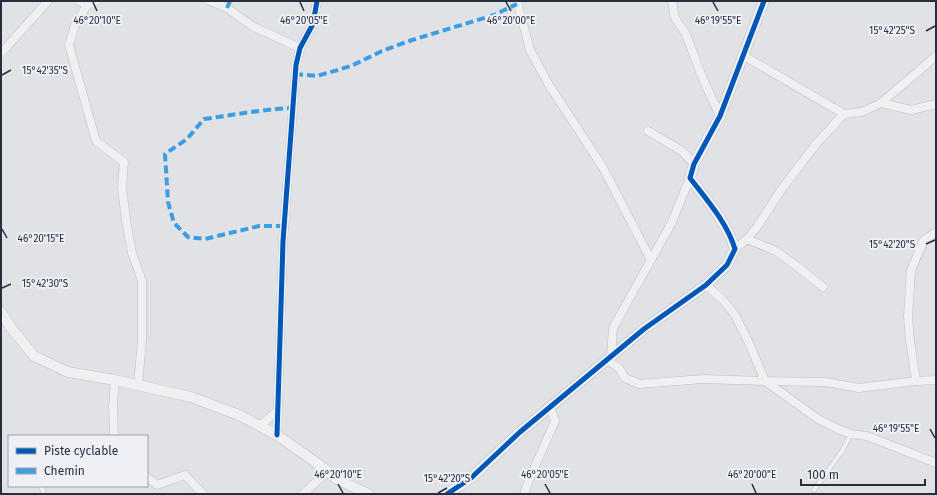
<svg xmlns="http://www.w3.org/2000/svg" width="937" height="495" font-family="'Fira Sans',sans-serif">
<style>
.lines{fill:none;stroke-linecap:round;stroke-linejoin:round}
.service-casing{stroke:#bec0c4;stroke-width:5}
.minor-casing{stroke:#bec0c4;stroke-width:9}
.tertiary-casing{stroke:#bec0c4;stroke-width:11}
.service{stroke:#f0f0f2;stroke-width:4}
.minor{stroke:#f0f0f2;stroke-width:8}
.tertiary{stroke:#f0f0f2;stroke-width:10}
.quiet{stroke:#3d9de3;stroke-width:4;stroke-dasharray:8 4;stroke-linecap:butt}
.cycleway-casing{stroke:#eef0f5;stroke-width:8}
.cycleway{stroke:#0057b8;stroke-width:5}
.ticks{fill:none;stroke:#272e3e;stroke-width:1.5}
.ticks-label{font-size:10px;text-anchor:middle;fill:#272e3e;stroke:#eef0f5;stroke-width:4;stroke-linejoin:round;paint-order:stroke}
</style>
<rect width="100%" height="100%" fill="#e0e2e6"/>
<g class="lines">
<!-- service casing -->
<g class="service-casing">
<g id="service">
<path d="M 41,486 L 44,494"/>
<path d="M 814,490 L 842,451 L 851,434"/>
</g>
</g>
<!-- minor casing -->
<g class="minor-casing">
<g id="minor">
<path d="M 79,1 L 87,5 L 96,1"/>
<path d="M 210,1 L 227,8 L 252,26 L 300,48"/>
<path d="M 517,1 L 530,50 L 549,85 L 602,166 L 651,260"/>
<path d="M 672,1 L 675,18 L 686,34 L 702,77 L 720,116"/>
<path d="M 87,5 L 75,25 L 69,45 L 96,141 L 124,162 L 122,188 L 126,220 L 132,253 L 142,281 L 142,340 L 138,386"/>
<path d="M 1,53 L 48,1"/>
<path d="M 744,56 L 844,114 L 862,112 L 881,103 L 936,56"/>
<path d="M 881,103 L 911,110 L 936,104"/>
<path d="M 648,131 L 682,151 L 694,164"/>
<path d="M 747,239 L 776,251 L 799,268 L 823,287"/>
<path d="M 735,249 L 747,239 L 757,227 L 781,190 L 816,144 L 844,114"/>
<path d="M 706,285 L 723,300 L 735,315 L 749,343 L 765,381 L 818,419 L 838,429 L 851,434 L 867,436 L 936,463"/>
<path d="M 611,357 L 613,328 L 671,224 L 690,178"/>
<path d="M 607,360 L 619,368 L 625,378 L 639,384 L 703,379 L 765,381 L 825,382 L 859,388 L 916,381 L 936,380"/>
<path d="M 916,381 L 910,341 L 908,316 L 911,270 L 924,240 L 936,232"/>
<path d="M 260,426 L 278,410"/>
<path d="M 277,435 L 283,241 L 296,65 L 300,48 L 313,24 L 317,1"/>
<path d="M 114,436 L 113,406 L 115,380"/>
<path d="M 147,477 L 157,485 L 185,475 L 203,494"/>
<path d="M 303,494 L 328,471"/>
<path d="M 524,494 L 529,480 L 555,421 L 550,406"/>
</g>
</g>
<!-- tertiary casing -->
<g class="tertiary-casing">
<g id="tertiary">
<path d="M 1,312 L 12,329 L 34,356 L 68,372 L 115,380 L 191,397 L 239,415 L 277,435 L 328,471 L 335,478 L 368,494"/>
<path d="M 447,494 L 471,478 L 520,432 L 644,329 L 706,285 L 727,265 L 735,249 C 727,223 707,200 690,178 L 694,164 L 720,116 L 764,1"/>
</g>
</g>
<!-- service -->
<use href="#service" class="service"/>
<!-- minor -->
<use href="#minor" class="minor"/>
<!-- tertiary -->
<use href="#tertiary" class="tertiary"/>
<!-- quiet -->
<g class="quiet">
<path d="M 227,8 L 230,1"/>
<path d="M 295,74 L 317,76 L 351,66 L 382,51 L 412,40 L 494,15 L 517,4"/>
<path d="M 284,226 L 259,226 L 205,239 L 188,237 L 174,223 L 168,202 L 165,154 L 187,139 L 204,119 C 234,115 263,109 293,108"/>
</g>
<!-- cycleway casing -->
<g class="cycleway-casing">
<g id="cycleway">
<path d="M 277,435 L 283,241 L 296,65 L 300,48 L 313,24 L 317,1"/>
<path d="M 447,494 L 471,478 L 520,432 L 644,329 L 706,285 L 727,265 L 735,249 C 727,223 707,200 690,178 L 694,164 L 720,116 L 764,1"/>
</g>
</g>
<!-- cycleway -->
<use href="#cycleway" class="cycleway"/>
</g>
<!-- ticks -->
<path class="ticks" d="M 93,2 L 97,11M 300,2 L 304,11M 506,2 L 511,11M 713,2 L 718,11M 926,31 L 935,26M 2,75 L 11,70M 2,229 L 7,238M 926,244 L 935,240M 2,288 L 11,284M 930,429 L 935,438M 338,484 L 343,493M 545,484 L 550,493M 752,484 L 756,493M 438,493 L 447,488"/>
<g class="ticks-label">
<text x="97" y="24">46°20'10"E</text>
<text x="304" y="24">46°20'05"E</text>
<text x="511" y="24">46°20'00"E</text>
<text x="718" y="24">46°19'55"E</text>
<text x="892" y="34">15°42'25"S</text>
<text x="45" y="74">15°42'35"S</text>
<text x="41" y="242">46°20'15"E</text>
<text x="892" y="248">15°42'20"S</text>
<text x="45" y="287">15°42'30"S</text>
<text x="896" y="432">46°19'55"E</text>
<text x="338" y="478">46°20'10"E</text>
<text x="545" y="478">46°20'05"E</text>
<text x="752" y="478">46°20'00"E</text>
<text x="447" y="482">15°42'20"S</text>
</g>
<!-- border -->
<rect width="937" height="495" fill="none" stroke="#272e3e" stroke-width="4"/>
<!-- legend -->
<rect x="8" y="435" width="140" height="52" fill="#eef0f5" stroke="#9ea2ac"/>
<rect x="16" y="448" width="20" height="6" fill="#0057b8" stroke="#9ea2ac"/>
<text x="44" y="455" font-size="12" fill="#272e3e">Piste cyclable</text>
<rect x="16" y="468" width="20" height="6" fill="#3d9de3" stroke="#9ea2ac"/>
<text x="44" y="475" font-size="12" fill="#272e3e">Chemin</text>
<!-- scale -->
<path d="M801 479v6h124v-6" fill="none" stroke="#272e3e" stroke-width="2"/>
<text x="807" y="479" font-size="12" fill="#272e3e" stroke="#eef0f5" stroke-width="3" paint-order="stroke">100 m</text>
</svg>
